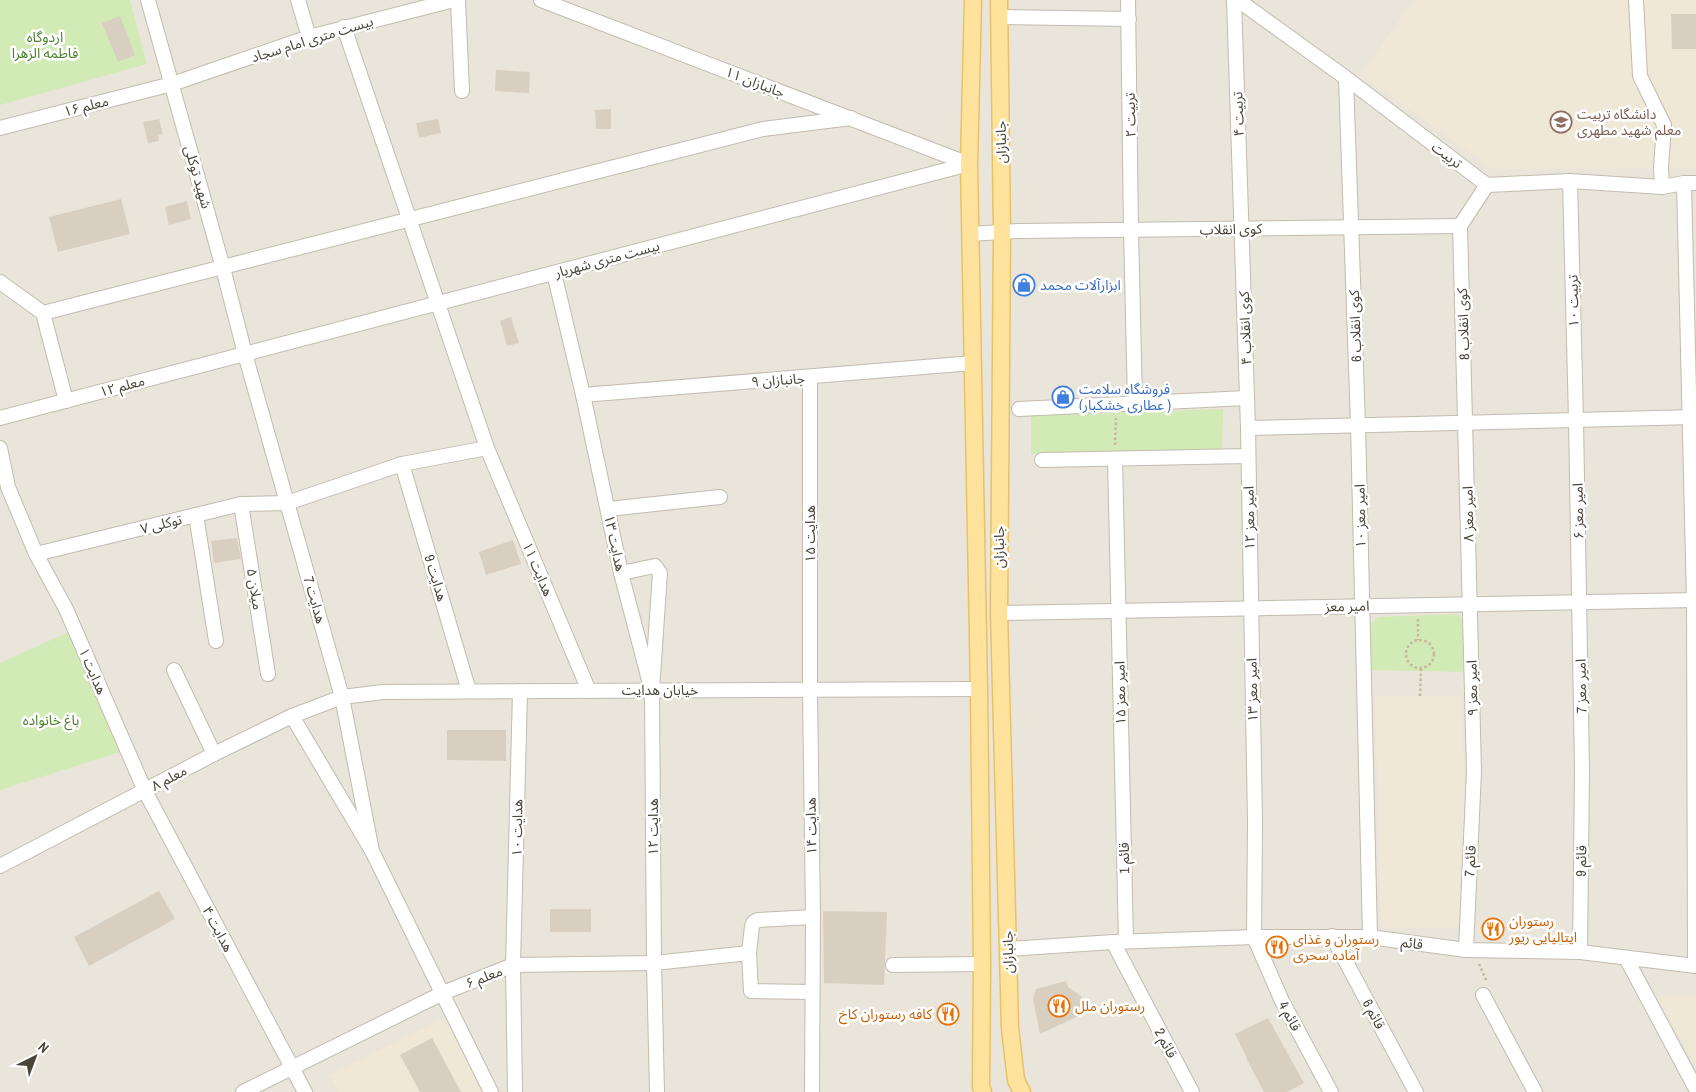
<svg xmlns="http://www.w3.org/2000/svg" width="1696" height="1092" font-family="'Archivo Narrow','Noto Sans Arabic',sans-serif">
<style>
.residential{fill:#eae5da}
.education{fill:#efe8d6}
.green{fill:#d2eab5}
.building{fill:#d8cfc1}
.lines{fill:none;stroke-linecap:round;stroke-linejoin:round}
.minor-casing{stroke:#c2bbae;stroke-width:16}
.major-casing{stroke:#e6c16a;stroke-width:19}
.path{stroke:#c4b79f;stroke-width:2.5;stroke-dasharray:2.5 2.5;stroke-linecap:butt}
.minor{stroke:#fff;stroke-width:14}
.major{stroke:#ffe39c;stroke-width:16}
.labels{text-anchor:middle;dominant-baseline:central;stroke-width:5;stroke-linejoin:round;paint-order:stroke}
.park-label{font-size:14px;fill:#4a7f2a;stroke:#fff}
.street-label{font-size:14px;fill:#4b4439;stroke:#fff}
.education-label{font-size:14px;fill:#785e54;stroke:#fff;text-anchor:start}
.shop-label{font-size:14px;fill:#366cbe;stroke:#fff;text-anchor:start}
.food-label{font-size:14px;fill:#c56008;stroke:#fff;text-anchor:start}
</style>
<rect width="100%" height="100%" fill="#f6f3ec"/>
<!-- residential -->
<rect class="residential" x="0" y="0" width="1696" height="1092"/>
<!-- education -->
<g class="education">
<path d="M 1414,0 L 1696,0 L 1696,168 L 1493,169 L 1360,75 Z"/>
<path d="M 1375,696 L 1462,696 L 1468,928 L 1381,928 Z"/>
<path d="M 1696,995 L 1696,1067 L 1657,996 Z"/>
<path d="M 444,1018 L 482,1092 L 338,1092 L 329,1075 Z"/>
</g>
<!-- green -->
<g class="green">
<path d="M 0,0 L 130,0 L 147,64 L 0,105 Z"/>
<path d="M 1223,409 L 1222,450 L 1031,454 L 1031,416 Z"/>
<path d="M 1457,614 L 1464,621 L 1463,672 L 1371,670 L 1371,624 L 1378,617 Z"/>
<path d="M 69,632 L 120,752 L 0,790 L 0,663 Z"/>
</g>
<!-- building -->
<g class="building">
<path d="M 1671,14 L 1696,14 L 1696,49 L 1672,49 Z"/>
<path d="M 120,16 L 135,55 L 118,62 L 102,23 Z"/>
<path d="M 496,70 L 530,72 L 529,93 L 495,91 Z"/>
<path d="M 611,109 L 611,129 L 596,129 L 595,110 Z"/>
<path d="M 159,119 L 163,134 L 158,135 L 159,141 L 148,143 L 143,122 Z"/>
<path d="M 438,119 L 441,133 L 419,138 L 416,123 Z"/>
<path d="M 121,199 L 130,234 L 58,252 L 49,217 Z"/>
<path d="M 187,201 L 191,219 L 169,225 L 165,207 Z"/>
<path d="M 511,317 L 519,343 L 507,346 L 500,321 Z"/>
<path d="M 237,538 L 241,559 L 214,563 L 211,541 Z"/>
<path d="M 513,540 L 521,564 L 486,575 L 479,552 Z"/>
<path d="M 447,730 L 506,730 L 506,761 L 447,760 Z"/>
<path d="M 159,891 L 175,919 L 89,966 L 74,937 Z"/>
<rect x="550" y="909" width="41" height="23"/>
<path d="M 823,911 L 887,912 L 884,985 L 824,983 Z"/>
<path d="M 1066,981 L 1068,987 L 1081,996 L 1087,1012 L 1040,1034 L 1033,999 L 1036,989 Z"/>
<path d="M 1268,1018 L 1304,1083 L 1287,1092 L 1264,1092 L 1246,1058 L 1247,1058 L 1235,1034 Z"/>
<path d="M 432,1038 L 461,1092 L 420,1092 L 400,1055 Z"/>
</g>
<g class="lines">
<!-- minor casing -->
<g class="minor-casing">
<g id="minor">
<path d="M 148,0 L 223,268 L 245,354 L 342,697 L 372,851"/>
<path d="M 298,0 L 309,37"/>
<path d="M 458,0 L 462,91"/>
<path d="M 541,0 L 969,164"/>
<path d="M 1128,0 L 1131,230 L 1135,403"/>
<path d="M 1234,0 L 1248,428 L 1255,822 L 1254,937 L 1282,1001 L 1331,1092"/>
<path d="M 1238,0 L 1346,78 L 1487,185 L 1570,181 L 1662,187 L 1684,183 L 1696,183"/>
<path d="M 1636,0 L 1640,76 L 1664,125 L 1661,168 L 1662,187"/>
<path d="M 999,17 L 1129,19"/>
<path d="M 344,27 L 487,448 L 589,691"/>
<path d="M 1346,78 L 1358,425 L 1370,937"/>
<path d="M 0,128 L 172,84 L 309,37 L 454,0"/>
<path d="M 1570,181 L 1576,420 L 1582,770 L 1580,952"/>
<path d="M 1684,183 L 1694,601 L 1695,966"/>
<path d="M 1460,226 L 1474,771 L 1466,950"/>
<path d="M 1460,226 L 1487,185"/>
<path d="M 970,234 L 1018,231 L 1460,226"/>
<path d="M 554,273 L 583,395 L 621,573 L 649,680"/>
<path d="M 0,282 L 43,313 L 66,401"/>
<path d="M 43,313 L 763,129 L 851,118"/>
<path d="M 810,377 L 810,690 L 813,917 L 812,1092"/>
<path d="M 583,395 L 973,363"/>
<path d="M 1019,409 L 1247,398"/>
<path d="M 0,418 L 969,164"/>
<path d="M 1248,428 L 1696,417"/>
<path d="M 0,448 L 8,487 L 36,554 L 66,609 L 145,791 L 305,1092"/>
<path d="M 1115,459 L 1126,941"/>
<path d="M 1042,460 L 1248,456"/>
<path d="M 402,464 L 469,691"/>
<path d="M 241,504 L 268,674"/>
<path d="M 608,509 L 720,497"/>
<path d="M 196,515 L 216,641"/>
<path d="M 36,554 L 241,504 L 287,503 L 402,464 L 487,448"/>
<path d="M 621,573 L 655,566 L 660,573 L 652,690 L 654,963 L 657,1092"/>
<path d="M 999,613 L 1696,600"/>
<path d="M 174,670 L 214,754"/>
<path d="M 292,716 L 372,851 L 491,1092"/>
<path d="M 0,866 L 214,754 L 292,716 L 342,697 L 383,692 L 979,689"/>
<path d="M 1332,936 L 1416,1092"/>
<path d="M 1113,942 L 1192,1092"/>
<path d="M 1008,949 L 1113,942 L 1254,937 L 1370,937 L 1466,950 L 1580,952 L 1696,966"/>
<path d="M 1626,958 L 1696,1089"/>
<path d="M 893,965 L 982,964"/>
<path d="M 811,992 L 751,991 L 749,953 L 752,926 L 754,922 L 758,920 L 813,917"/>
<path d="M 1483,995 L 1535,1092"/>
<path d="M 243,1092 L 443,993 L 513,965 L 654,963 L 749,953"/>
<path d="M 515,1092 L 513,965 L 520,691"/>
</g>
</g>
<!-- major casing -->
<g class="major-casing">
<g id="major">
<path d="M 973,0 L 969,164 L 979,689 L 982,964 L 981,1087 L 983,1092"/>
<path d="M 999,0 L 1002,232 L 999,613 L 1010,1028 L 1016,1080 L 1022,1092"/>
</g>
</g>
<!-- path -->
<g class="path">
<path d="M 1115,445 L 1116,418"/>
<path d="M 1418,619 L 1418,640"/>
<circle cx="1420" cy="654" r="14"/>
<path d="M 1420,696 L 1421,668"/>
<path d="M 1479,964 L 1487,982"/>
</g>
<!-- minor -->
<use href="#minor" class="minor"/>
<!-- major -->
<use href="#major" class="major"/>
</g>
<!-- icons -->
<defs>
<g id="university-ring" transform="scale(1.125)"><circle r="9.5" fill="#fff" stroke="#8d6e63" stroke-width="1.5"/><path d="M0-5L7-2L0 1L-7-2ZM-4 1L0 2.5L4 1V4Q0 6-4 4Z" fill="#8d6e63"/></g>
<g id="shop-ring" transform="scale(1.125)"><circle r="9.5" fill="#fff" stroke="#3f7fe0" stroke-width="1.5"/><path d="M-5-2.5h2.3a2.7 3.5 0 0 1 5.4 0H5L5.5 6h-11ZM-1.5-2.5h3a1.5 2.3 0 0 0-3 0Z" fill="#3f7fe0"/></g>
<g id="restaurant-ring" transform="scale(1.125)"><circle r="9.5" fill="#fff" stroke="#e8710a" stroke-width="1.5"/><path d="M-5-6h1v4h1v-4h1v4h1v-4h1v5L-1.5 .5V6h-2V.5L-5-1ZM5-6V6H3V1.5H1.5Q1.5-4 5-6Z" fill="#e8710a"/></g>
</defs>
<g fill-rule="evenodd">
<use href="#university-ring" x="1561" y="122"/>
<use href="#shop-ring" x="1024" y="285"/>
<use href="#shop-ring" x="1063" y="397"/>
<use href="#restaurant-ring" x="1493" y="929"/>
<use href="#restaurant-ring" x="1277" y="947"/>
<use href="#restaurant-ring" x="1059" y="1006"/>
<use href="#restaurant-ring" x="948" y="1014"/>
</g>
<g class="labels">
<!-- park labels -->
<g class="park-label">
<text x="45" y="37">اردوگاه<tspan x="45" dy="16">فاطمه الزهرا</tspan></text>
<text x="51" y="720">باغ خانواده</text>
</g>
<!-- street labels -->
<g class="street-label">
<text transform="translate(312 39) rotate(-17)">بیست متری امام سجاد</text>
<text transform="translate(755 82) rotate(21)">جانبازان ۱۱</text>
<text transform="translate(86 106) rotate(-14)">معلم ۱۶</text>
<text transform="translate(1238 114) rotate(-92)">تربیت ۴</text>
<text transform="translate(1130 115) rotate(-91)">تربیت ۲</text>
<text transform="translate(1001 142) rotate(-91)">جانبازان</text>
<text transform="translate(1447 155) rotate(37)">تربیت</text>
<text transform="translate(198 177) rotate(74)">شهید توکلی</text>
<text transform="translate(1231 229) rotate(-1)">کوی انقلاب</text>
<text transform="translate(607 259) rotate(-15)">بیست متری شهریار</text>
<text transform="translate(1573 301) rotate(-91)">تربیت ۱۰</text>
<text transform="translate(1463 324) rotate(-92)">کوی انقلاب 8</text>
<text transform="translate(1355 326) rotate(-92)">کوی انقلاب 6</text>
<text transform="translate(1245 328) rotate(-92)">کوی انقلاب ۴</text>
<text transform="translate(778 380) rotate(-4)">جانبازان ۹</text>
<text transform="translate(122 386) rotate(-15)">معلم ۱۲</text>
<text transform="translate(1578 511) rotate(-91)">امیر معز ۶</text>
<text transform="translate(1468 514) rotate(-91)">امیر معز ۸</text>
<text transform="translate(1360 516) rotate(-91)">امیر معز ۱۰</text>
<text transform="translate(1249 518) rotate(-91)">امیر معز ۱۲</text>
<text transform="translate(161 524) rotate(-14)">توکلی ۷</text>
<text transform="translate(810 534) rotate(-90)">هدایت ۱۵</text>
<text transform="translate(615 543) rotate(78)">هدایت ۱۳</text>
<text transform="translate(999 547) rotate(-90)">جانبازان</text>
<text transform="translate(538 569) rotate(67)">هدایت ۱۱</text>
<text transform="translate(436 578) rotate(73)">هدایت 9</text>
<text transform="translate(255 589) rotate(81)">میلان ۵</text>
<text transform="translate(315 600) rotate(74)">هدایت 7</text>
<text transform="translate(1347 606) rotate(-1)">امیر معز</text>
<text transform="translate(93 671) rotate(67)">هدایت ۱</text>
<text transform="translate(1581 686) rotate(-91)">امیر معز 7</text>
<text transform="translate(1472 688) rotate(-91)">امیر معز ۹</text>
<text x="660" y="690">خیابان هدایت</text>
<text transform="translate(1252 690) rotate(-91)">امیر معز ۱۳</text>
<text transform="translate(1120 693) rotate(-91)">امیر معز ۱۵</text>
<text transform="translate(169 778) rotate(-28)">معلم ۸</text>
<text transform="translate(811 826) rotate(-91)">هدایت ۱۴</text>
<text transform="translate(653 827) rotate(-90)">هدایت ۱۲</text>
<text transform="translate(517 828) rotate(-89)">هدایت ۱۰</text>
<text transform="translate(1124 858) rotate(-91)">قائم 1</text>
<text transform="translate(1470 861) rotate(-87)">قائم 7</text>
<text transform="translate(1581 861) rotate(-89)">قائم 9</text>
<text transform="translate(218 929) rotate(62)">هدایت ۴</text>
<text transform="translate(1412 943) rotate(8)">قائم</text>
<text transform="translate(1008 952) rotate(-91)">جانبازان</text>
<text transform="translate(484 977) rotate(-21)">معلم ۶</text>
<text transform="translate(1374 1014) rotate(62)">قائم 6</text>
<text transform="translate(1290 1016) rotate(62)">قائم 4</text>
<text transform="translate(1166 1043) rotate(62)">قائم 2</text>
</g>
<!-- education labels -->
<g class="education-label">
<text x="1577" y="114">دانشگاه تربیت<tspan x="1577" dy="16">معلم شهید مطهری</tspan></text>
</g>
<!-- shop labels -->
<g class="shop-label">
<text x="1040" y="285">ابزارآلات محمد</text>
<text x="1079" y="389">فروشگاه سلامت<tspan x="1079" dy="16">(عطاری خشکبار )</tspan></text>
</g>
<!-- food labels -->
<g class="food-label">
<text x="1509" y="921">رستوران<tspan x="1509" dy="16">ایتالیایی ریور</tspan></text>
<text x="1293" y="939">رستوران و غذای<tspan x="1293" dy="16">آماده سحری</tspan></text>
<text x="1075" y="1006">رستوران ملل</text>
<text x="932" y="1014" text-anchor="end">کافه رستوران کاخ</text>
</g>
</g>
<!-- north arrow -->
<g transform="translate(35 1057) rotate(42)" stroke="#ffffff" stroke-width="4" paint-order="stroke">
<path d="M0-4L9 19L0 12L-9 19Z" fill="#4b4439"/>
<text y="-8" font-size="14" font-weight="bold" text-anchor="middle" fill="#4b4439">N</text>
</g>
</svg>
